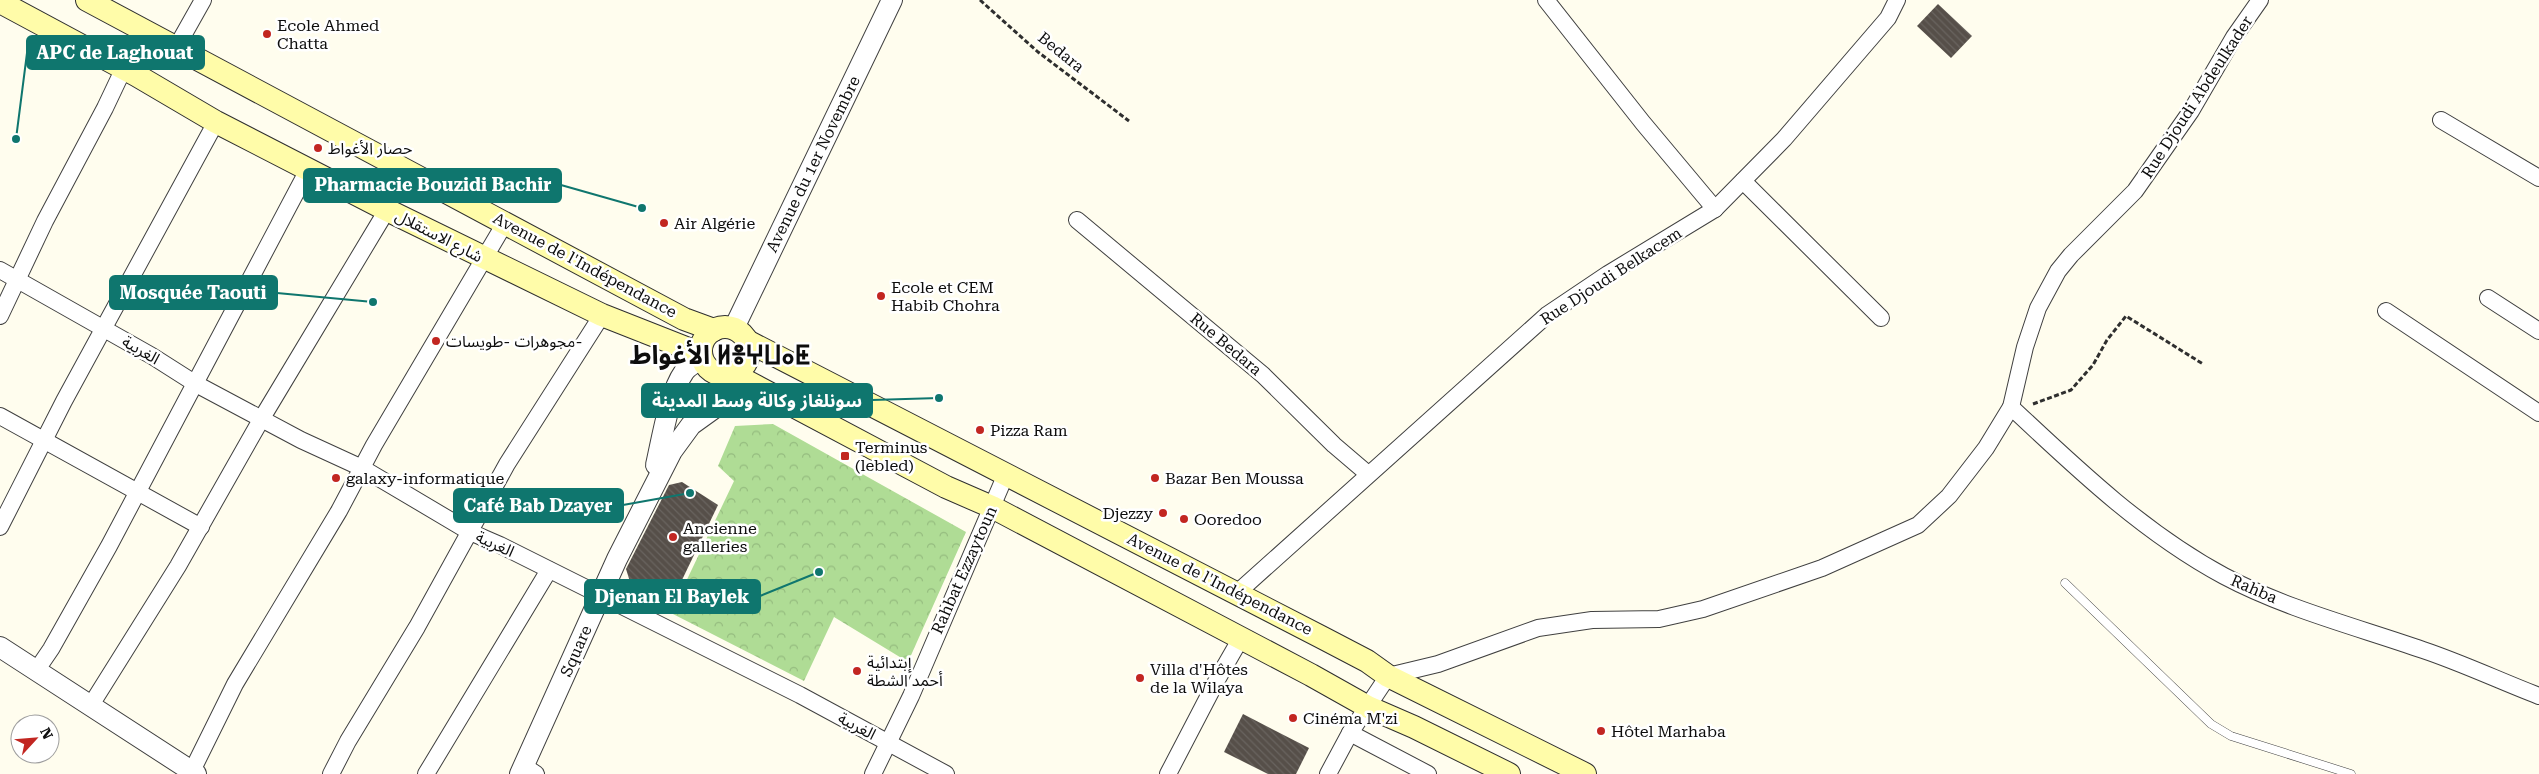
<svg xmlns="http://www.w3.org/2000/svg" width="2539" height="774" font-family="'Roboto Serif','Noto Sans Arabic','Noto Sans Tifinagh',serif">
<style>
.forest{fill:url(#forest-crowns)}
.building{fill:url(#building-back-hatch)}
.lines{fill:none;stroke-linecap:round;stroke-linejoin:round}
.service-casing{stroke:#404040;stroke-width:9}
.minor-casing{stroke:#404040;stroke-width:18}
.tertiary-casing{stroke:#404040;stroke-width:22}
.secondary-casing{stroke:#2f2f2f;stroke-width:24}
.path{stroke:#2f2f2f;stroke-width:3;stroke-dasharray:5 2.5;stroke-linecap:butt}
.service{stroke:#fff;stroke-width:8}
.minor{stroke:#fff;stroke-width:16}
.tertiary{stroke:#fff;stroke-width:20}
.secondary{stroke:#fffca9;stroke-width:22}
.poi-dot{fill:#c22621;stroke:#fff;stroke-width:2}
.labels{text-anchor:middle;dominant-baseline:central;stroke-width:5;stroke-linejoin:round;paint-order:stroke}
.poi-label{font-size:16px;fill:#0d0d0d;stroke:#fff;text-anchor:start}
.street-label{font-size:16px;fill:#0d0d0d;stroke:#fff}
.town-label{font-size:26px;font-weight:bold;fill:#0d0d0d;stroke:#fff}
.leader{fill:none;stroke:#0f766e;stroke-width:2}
.callout-dot{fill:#0f766e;stroke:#fff;stroke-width:2}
.callout{fill:#0f766e;stroke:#0f766e;stroke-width:2}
.callout-label{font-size:18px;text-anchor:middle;font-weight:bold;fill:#fff}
</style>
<defs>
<pattern id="forest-crowns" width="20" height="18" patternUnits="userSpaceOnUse" patternTransform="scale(1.25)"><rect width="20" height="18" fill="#afdc95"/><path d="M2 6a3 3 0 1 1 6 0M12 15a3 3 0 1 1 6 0" fill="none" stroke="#95bc7f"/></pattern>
<pattern id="building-back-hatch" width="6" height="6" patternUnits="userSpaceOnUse" patternTransform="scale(1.25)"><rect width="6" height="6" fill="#564f49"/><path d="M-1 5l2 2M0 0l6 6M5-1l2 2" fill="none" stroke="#69645f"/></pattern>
</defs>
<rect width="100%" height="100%" fill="#fffdee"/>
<!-- forest -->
<path class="forest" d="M 773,424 L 966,532 L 908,662 L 834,617 L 804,681 L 671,613 L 734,481 L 718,466 L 735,426 Z"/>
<!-- building -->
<g class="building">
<path d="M 1938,4 L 1972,36 L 1951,58 L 1917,26 Z"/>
<path d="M 682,482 L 718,505 L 670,605 L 631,585 L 626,569 L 669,485 Z"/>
<path d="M 1243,714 L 1309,748 L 1296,774 L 1268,774 L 1224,752 Z"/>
</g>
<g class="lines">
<!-- service casing -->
<g class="service-casing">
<path id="service" d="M 2065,583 L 2211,724 L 2231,736 L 2351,774"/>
</g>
<!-- minor casing -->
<g class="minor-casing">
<g id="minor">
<path d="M 1546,0 L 1643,123 L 1715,209"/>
<path d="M 176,48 L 203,0"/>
<path d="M 2441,120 L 2539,178"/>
<path d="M 1743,181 L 1881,318"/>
<path d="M 1077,220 L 1263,375 L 1334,445 L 1368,474"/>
<path d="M 0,270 L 152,356 L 196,384 L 301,440 L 362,468 L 470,532 L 500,545 L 800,695 L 946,774"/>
<path d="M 2488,298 L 2539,331"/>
<path d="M 2386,311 L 2539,413"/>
<path d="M 0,316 L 45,221 L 105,108 L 123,70"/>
<path d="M 2011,407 C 2077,469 2144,533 2224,576 C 2286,609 2357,627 2423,650 C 2462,663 2500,681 2539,696"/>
<path d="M 0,416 L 201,527"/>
<path d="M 0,527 L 64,401 L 216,122"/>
<path d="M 1237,593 L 1547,315 L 1608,274 L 1715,209 L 1784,139 L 1888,18 L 1897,0"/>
<path d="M 36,671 L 51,649 L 109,546 L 309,168"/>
<path d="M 91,705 L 178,566 L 262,418 L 387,210"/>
<path d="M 1350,733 L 1428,774"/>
<path d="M 524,766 L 536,774"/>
<path d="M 192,771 L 235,684 L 339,511 L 374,445 L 505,223"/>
<path d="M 331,774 L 348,741 L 417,627 L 507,464 L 602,315"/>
<path d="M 426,774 L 549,570"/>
<path d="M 873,774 L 911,696 L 1006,474"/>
<path d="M 1168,774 L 1218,678 L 1241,638"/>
<path d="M 1328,774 L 1350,733 L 1388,676 L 1438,664 L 1538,628 L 1592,620 L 1659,619 L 1703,609 L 1822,568 L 1918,525 L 1949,496 L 1986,448 L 2011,407 L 2025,347 L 2038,308 L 2058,271 L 2071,255 L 2135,191 L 2191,111 L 2234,37 L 2260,0"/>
</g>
</g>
<!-- tertiary casing -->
<g class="tertiary-casing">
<g id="tertiary">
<path d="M 734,328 L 892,0"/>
<path d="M 656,465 C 662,439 669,393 684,372 C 688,366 696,362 702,359"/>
<path d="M 0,647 L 196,774"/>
<path d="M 520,774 L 617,559 L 672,451 L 691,425 L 723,402 L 729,390 L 729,375"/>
</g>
</g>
<!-- secondary casing -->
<g class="secondary-casing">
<g id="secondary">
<path d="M 87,0 L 684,319 L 714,330"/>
<path d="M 0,2 L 136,75 L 216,122 L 387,210 L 602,315 L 701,354"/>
<circle cx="725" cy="351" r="24"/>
<path d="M 747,341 L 1323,638 L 1367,661 L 1388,676 L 1585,774"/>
<path d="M 733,374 L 946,487 L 992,507 L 1311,675 L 1368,707 L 1414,727 L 1509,774"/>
</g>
</g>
<!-- path -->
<g class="path">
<path d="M 980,0 L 1038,52 L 1129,121"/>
<path d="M 2033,404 L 2071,390 L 2093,365 L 2107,340 L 2126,316 L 2203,364"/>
</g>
<!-- service -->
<use href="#service" class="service"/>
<!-- minor -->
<use href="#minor" class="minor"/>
<!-- tertiary -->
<use href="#tertiary" class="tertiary"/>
<!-- secondary -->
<use href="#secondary" class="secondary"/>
</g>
<!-- markers -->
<g class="poi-dot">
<circle cx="267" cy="34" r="5"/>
<circle cx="318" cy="148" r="5"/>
<circle cx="664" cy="223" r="5"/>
<circle cx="881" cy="296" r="5"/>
<circle cx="436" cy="341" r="5"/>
<circle cx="980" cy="430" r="5"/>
<rect x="840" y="451" width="10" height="10" rx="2.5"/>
<circle cx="336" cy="478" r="5"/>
<circle cx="1155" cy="478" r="5"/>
<circle cx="1163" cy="513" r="5"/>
<circle cx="1184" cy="519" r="5"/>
<circle cx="673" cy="537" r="5"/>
<circle cx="857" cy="671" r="5"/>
<circle cx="1140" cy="678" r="5"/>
<circle cx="1293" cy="718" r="5"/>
<circle cx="1601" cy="731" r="5"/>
</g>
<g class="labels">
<!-- poi labels -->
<g class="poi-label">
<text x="277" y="25">Ecole Ahmed<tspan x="277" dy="18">Chatta</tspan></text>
<text x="328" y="148">حصار الأغواط</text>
<text x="674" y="223">Air Algérie</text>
<text x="891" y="287">Ecole et CEM<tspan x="891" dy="18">Habib Chohra</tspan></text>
<text x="446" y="341">مجوهرات -طويسات-</text>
<text x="990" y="430">Pizza Ram</text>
<text x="855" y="447">Terminus<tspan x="855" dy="18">(lebled)</tspan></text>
<text x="346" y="478">galaxy-informatique</text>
<text x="1165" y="478">Bazar Ben Moussa</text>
<text x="1153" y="513" text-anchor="end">Djezzy</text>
<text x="1194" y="519">Ooredoo</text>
<text x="683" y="528">Ancienne<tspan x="683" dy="18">galleries</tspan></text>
<text x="867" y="662">إبتدائية<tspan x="867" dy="18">أحمد الشطة</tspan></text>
<text x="1150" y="669">Villa d'Hôtes<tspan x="1150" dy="18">de la Wilaya</tspan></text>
<text x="1303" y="718">Cinéma M'zi</text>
<text x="1611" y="731">Hôtel Marhaba</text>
</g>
<!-- street labels -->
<g class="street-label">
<text transform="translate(1061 52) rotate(39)">Bedara</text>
<text transform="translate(2197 97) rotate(-57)">Rue Djoudi Abdeulkader</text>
<text transform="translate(813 164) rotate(-64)">Avenue du 1er Novembre</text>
<text transform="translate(439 236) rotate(27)">شارع الاستقلال</text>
<text transform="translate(585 265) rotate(28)">Avenue de l'Indépendance</text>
<text transform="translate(1611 276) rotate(-33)">Rue Djoudi Belkacem</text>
<text transform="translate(1226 344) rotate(40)">Rue Bedara</text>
<text transform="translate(141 350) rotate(30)">الغربية</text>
<text transform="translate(495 544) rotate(25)">الغربية</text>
<text transform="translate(964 570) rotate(-66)">Rahbat Ezzaytoun</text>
<text transform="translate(1220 584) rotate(27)">Avenue de l'Indépendance</text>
<text transform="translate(2254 589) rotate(23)">Rahba</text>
<text transform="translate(576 651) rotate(-66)">Square</text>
<text transform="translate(857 726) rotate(28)">الغربية</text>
</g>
<!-- town labels -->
<g class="town-label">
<text x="720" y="355">الأغواط ⵍⴻⵖⵡⴰⵟ</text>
</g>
</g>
<!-- callouts -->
<path class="leader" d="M16 139L27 53M642 208L561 185M373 302L277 293M939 398L872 400M690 493L623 505M819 572L760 596"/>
<g class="callout-dot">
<circle cx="16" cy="139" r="5"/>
<circle cx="642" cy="208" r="5"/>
<circle cx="373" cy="302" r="5"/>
<circle cx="939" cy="398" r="5"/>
<circle cx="690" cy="493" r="5"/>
<circle cx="819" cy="572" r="5"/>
</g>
<g class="callout">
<rect x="27" y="36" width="177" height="33" rx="5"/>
<rect x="304" y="169" width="257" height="33" rx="5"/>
<rect x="110" y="276" width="167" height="33" rx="5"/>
<rect x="642" y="384" width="230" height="33" rx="5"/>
<rect x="454" y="489" width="169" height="33" rx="5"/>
<rect x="585" y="580" width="175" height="33" rx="5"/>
</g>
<g class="callout-label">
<text x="115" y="59">APC de Laghouat</text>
<text x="433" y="191">Pharmacie Bouzidi Bachir</text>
<text x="193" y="299">Mosquée Taouti</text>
<text x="757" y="407">سونلغاز وكالة وسط المدينة</text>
<text x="538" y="512">Café Bab Dzayer</text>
<text x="672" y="603">Djenan El Baylek</text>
</g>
<!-- north arrow -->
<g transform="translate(35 739) rotate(64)"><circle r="24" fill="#ffffff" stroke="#9e9e9e"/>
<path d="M0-4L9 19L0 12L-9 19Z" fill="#c22621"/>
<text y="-8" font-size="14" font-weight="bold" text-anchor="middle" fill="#0d0d0d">N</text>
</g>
</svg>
